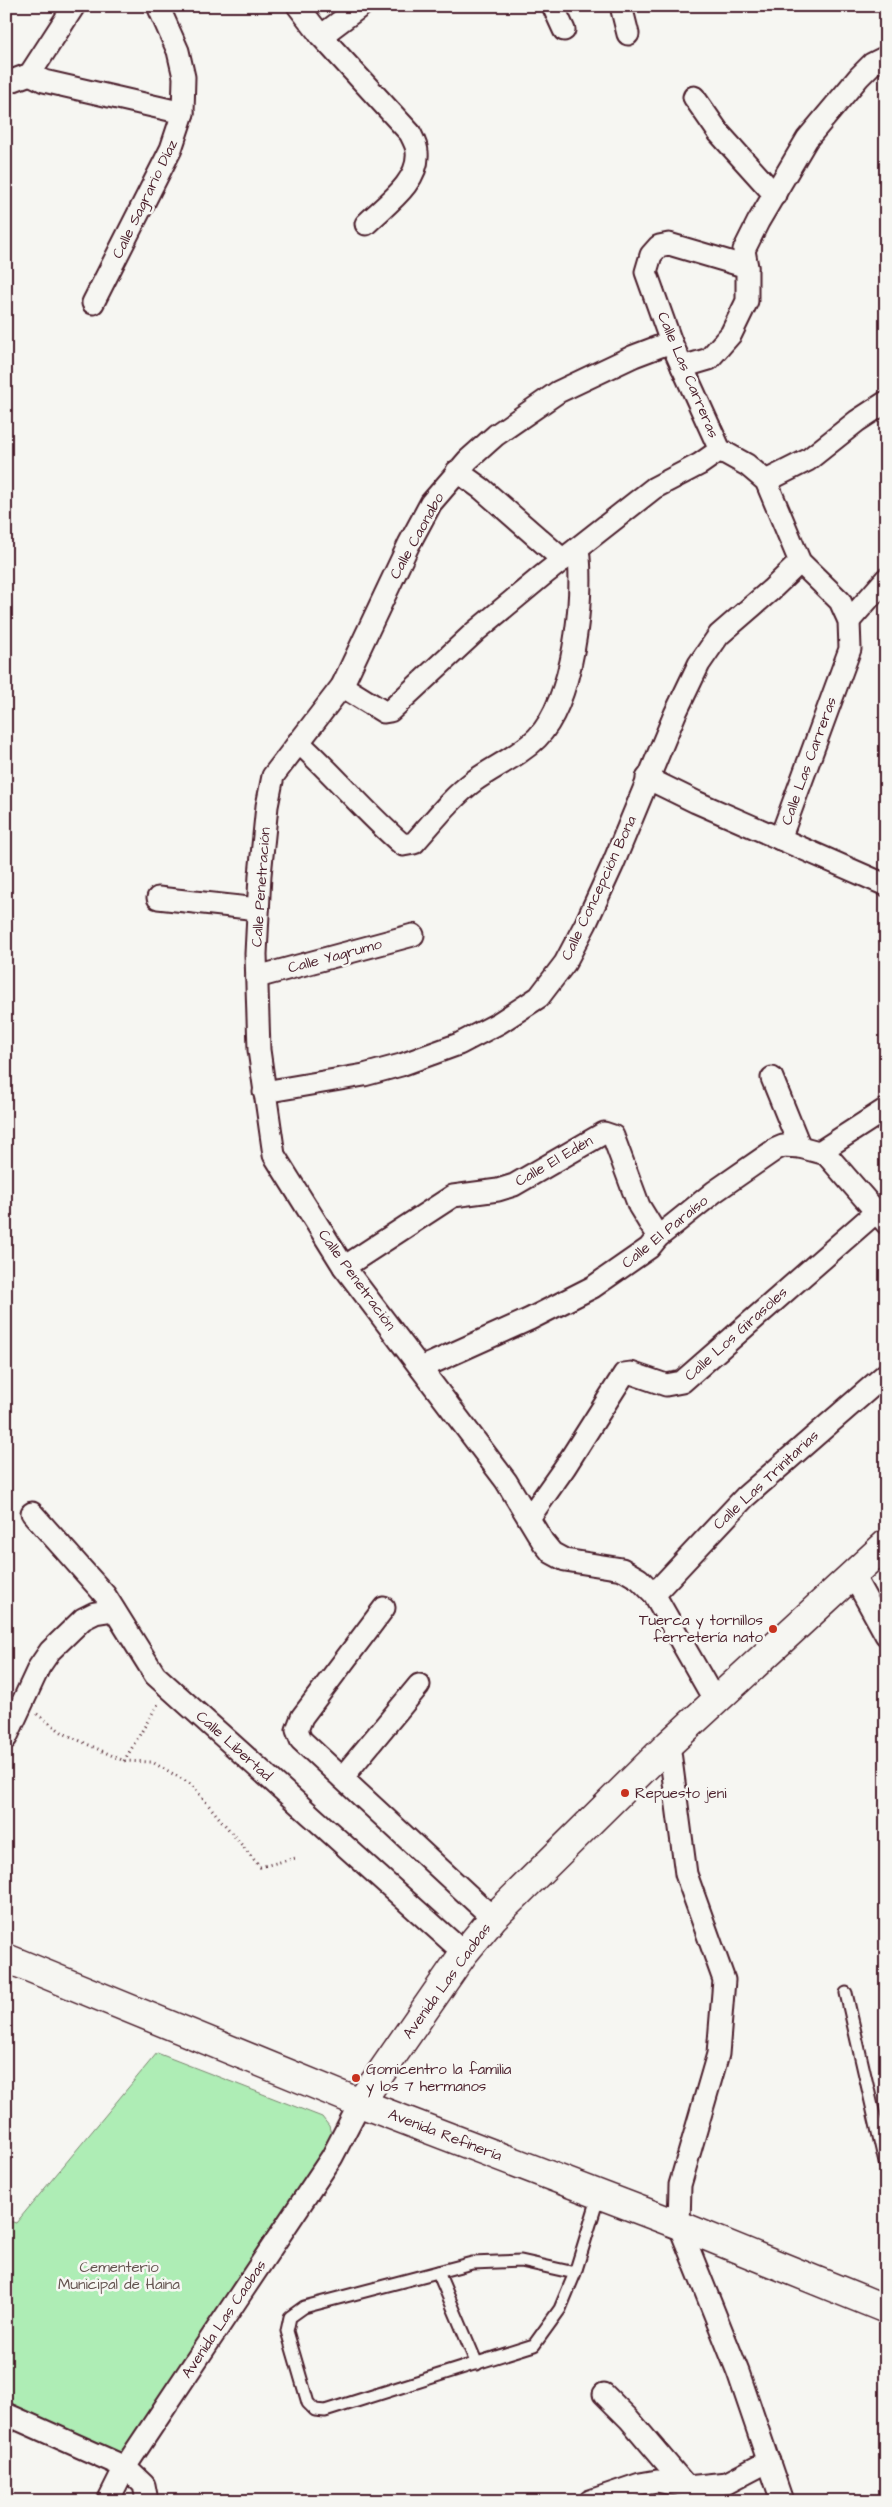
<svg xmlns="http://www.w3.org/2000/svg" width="892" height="2507" font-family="'Architects Daughter',sans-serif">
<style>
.green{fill:#aeedb5;stroke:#7c8670}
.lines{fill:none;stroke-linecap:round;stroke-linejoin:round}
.lane-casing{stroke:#4a1f2b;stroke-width:15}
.street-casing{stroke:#4a1f2b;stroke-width:25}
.secondary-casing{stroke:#4a1f2b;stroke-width:31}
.path{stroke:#4a1f2b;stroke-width:3;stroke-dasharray:1 4;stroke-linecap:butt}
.lane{stroke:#f6f6f2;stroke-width:11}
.street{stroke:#f6f6f2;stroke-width:21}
.secondary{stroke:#f6f6f2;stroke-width:28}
.poi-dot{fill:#c8321e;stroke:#f6f6f2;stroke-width:2}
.labels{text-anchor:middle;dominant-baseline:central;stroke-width:5;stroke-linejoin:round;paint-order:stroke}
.street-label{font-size:15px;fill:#4a1f2b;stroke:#f6f6f2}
.poi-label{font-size:15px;fill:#4a1f2b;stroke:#f6f6f2;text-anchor:start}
.park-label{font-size:15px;fill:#63524e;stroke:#f6f6f2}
</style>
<rect width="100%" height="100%" fill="#f6f6f2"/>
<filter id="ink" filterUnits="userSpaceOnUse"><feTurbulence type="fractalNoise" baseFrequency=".02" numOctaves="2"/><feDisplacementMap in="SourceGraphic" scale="10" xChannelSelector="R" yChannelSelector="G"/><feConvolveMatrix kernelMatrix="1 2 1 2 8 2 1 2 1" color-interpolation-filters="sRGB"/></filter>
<g filter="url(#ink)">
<!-- green -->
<path class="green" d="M 157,2053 L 322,2117 L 329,2126 L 333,2142 L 125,2467 L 6,2414 L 6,2220 L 16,2223 Z"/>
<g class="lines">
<!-- lane casing -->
<g class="lane-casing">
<g id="lane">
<path d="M 846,1993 L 886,2167"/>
<path d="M 438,2272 L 477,2364"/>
<path d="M 575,2273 L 521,2261 L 472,2263 L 304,2307 L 290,2317 L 287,2331 L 308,2403 L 315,2410 L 325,2411 L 534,2345 L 560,2309 L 575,2273 L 599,2195"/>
</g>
</g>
<!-- street casing -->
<g class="street-casing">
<g id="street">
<path d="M 298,6 L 321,36 L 410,133 C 413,139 417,146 417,152 C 420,182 385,205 366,224"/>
<path d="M 553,6 L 564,30"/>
<path d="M 621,6 L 628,34"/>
<path d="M 321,36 L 361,6"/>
<path d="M 30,74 L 44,81 L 183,113"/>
<path d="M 6,83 L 30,74 L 74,6"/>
<path d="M 694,97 L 719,133 L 775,195"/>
<path d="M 747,267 L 669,244 L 659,246 L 651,255 L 646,272 L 671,342 L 720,450 L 747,465 L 766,481 L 800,562 L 840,601 L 849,621 L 850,649 L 780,839"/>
<path d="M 93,303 L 171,149 L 183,113 L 184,77 L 178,51 L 158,6"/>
<path d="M 671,342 L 634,356 L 558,392 L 496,435 L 468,460 L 431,503 L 409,544 L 342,686 L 273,776 L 267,806 L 260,875 L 256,954 L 259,1050 L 274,1155 L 344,1267 L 506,1481 L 543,1542 L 552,1553 L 565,1560 L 622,1569 L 639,1579 L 654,1594 L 715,1701"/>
<path d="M 682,367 L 709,359 L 731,334 L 747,301 L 747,267 L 744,250 L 758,222 L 807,139 L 859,77 L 872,64 L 886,57"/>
<path d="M 457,471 L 482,489 L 563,560"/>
<path d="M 766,481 L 808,460 L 857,421 L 886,402"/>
<path d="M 849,621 L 886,579"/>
<path d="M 342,686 L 384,712 L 390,711 L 476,631 L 542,576 L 654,488 L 700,464 L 720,450"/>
<path d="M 298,742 C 335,775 365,813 403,845 L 414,843 C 433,822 451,798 474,781 C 495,766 519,756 537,738 C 573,702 585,598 578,549"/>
<path d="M 647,778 L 696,802 L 886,885"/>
<path d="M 158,898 L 258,909"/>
<path d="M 257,977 L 413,935"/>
<path d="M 772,1078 L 800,1147"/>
<path d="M 264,1092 L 364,1075 L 401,1065 L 459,1044 L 499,1023 L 539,997 L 565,963 L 586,923 L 613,864 L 675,714 L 699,664 L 719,635 L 771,590 L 800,562"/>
<path d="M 821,1151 L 886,1109"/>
<path d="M 344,1267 L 453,1196 L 498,1190 L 514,1185 L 604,1133 L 613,1136 L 639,1206 L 658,1237"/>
<path d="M 421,1368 L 530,1319 L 593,1287 L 649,1248 L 658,1237 L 714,1192 L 776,1149 L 783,1146 L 800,1147 L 826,1154 L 886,1223"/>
<path d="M 32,1513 L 105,1595 L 155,1675 L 464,1953"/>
<path d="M 529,1518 L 565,1467 L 624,1374 L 631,1373 L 666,1385 L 682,1382 L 876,1212"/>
<path d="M 853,1575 L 886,1635"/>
<path d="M 654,1594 L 745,1497 L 886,1374"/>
<path d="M 384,1608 L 302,1717 L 297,1730 L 301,1740 L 493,1918"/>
<path d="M 6,1738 L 39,1667 L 50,1651 L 83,1619 L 95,1613 L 114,1610"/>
<path d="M 669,1744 L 686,1874 L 724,1980 L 718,2054 L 680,2185 L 679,2225 L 738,2372 L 782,2501"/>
<path d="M 342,1778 L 419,1685"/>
<path d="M 604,2394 L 629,2419 L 687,2487"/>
<path d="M 6,2414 L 125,2467 L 144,2485 L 147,2501"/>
<path d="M 108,2501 L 125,2467 L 332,2157 L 360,2103"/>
<path d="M 590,2501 L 640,2484 L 657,2481 L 687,2487 L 727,2483 L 769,2461"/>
</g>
</g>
<!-- secondary casing -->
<g class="secondary-casing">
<g id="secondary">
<path d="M 6,1958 L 360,2103 L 679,2225 L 886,2309"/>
<path d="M 360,2103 L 464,1953 L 493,1918 L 669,1744 L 886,1544"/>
</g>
</g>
<!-- path -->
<g class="path">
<path d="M 37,1714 L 63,1733 L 124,1761 L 152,1762 L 191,1784 L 260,1867 L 296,1858"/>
<path d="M 124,1761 L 158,1704"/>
</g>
<!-- lane -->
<use href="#lane" class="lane"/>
<!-- street -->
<use href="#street" class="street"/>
<!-- secondary -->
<use href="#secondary" class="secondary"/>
</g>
</g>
<!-- markers -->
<g class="poi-dot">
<circle cx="773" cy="1629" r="5"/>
<circle cx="625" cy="1793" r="5"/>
<circle cx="356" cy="2078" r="5"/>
</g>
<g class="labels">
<!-- street labels -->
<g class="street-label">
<text transform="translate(145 199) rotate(-64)">Calle Sagrario Díaz</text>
<text transform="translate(688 375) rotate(67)">Calle Las Carreras</text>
<text transform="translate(417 536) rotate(-61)">Calle Caonabo</text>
<text transform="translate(809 761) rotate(-70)">Calle Las Carreras</text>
<text transform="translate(261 887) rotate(-86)">Calle Penetración</text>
<text transform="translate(599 888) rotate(-65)">Calle Concepción Bona</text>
<text transform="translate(335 956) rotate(-15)">Calle Yagrumo</text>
<text transform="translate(554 1161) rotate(-30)">Calle El Edén</text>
<text transform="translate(665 1232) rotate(-39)">Calle El Paraíso</text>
<text transform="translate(357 1280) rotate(54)">Calle Penetración</text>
<text transform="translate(736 1334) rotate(-42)">Calle Los Girasoles</text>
<text transform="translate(766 1480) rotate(-43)">Calle Las Trinitarias</text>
<text transform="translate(234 1746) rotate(42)">Calle Libertad</text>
<text transform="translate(447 1981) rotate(-54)">Avenida Las Caobas</text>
<text transform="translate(445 2135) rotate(21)">Avenida Refinería</text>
<text transform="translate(224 2319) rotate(-56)">Avenida Las Caobas</text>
</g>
<!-- poi labels -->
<g class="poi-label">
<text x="763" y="1620" text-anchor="end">Tuerca y tornillos<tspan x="763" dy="17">ferretería nato</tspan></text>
<text x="635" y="1793">Repuesto jeni</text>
<text x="366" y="2069">Gomicentro la familia<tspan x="366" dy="17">y los 7 hermanos</tspan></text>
</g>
<!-- park labels -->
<g class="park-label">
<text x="119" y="2267">Cementerio<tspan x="119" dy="17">Municipal de Haina</tspan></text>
</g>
</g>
<!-- margin -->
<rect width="892" height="2507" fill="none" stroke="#f6f6f2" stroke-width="25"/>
<rect x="12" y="12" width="867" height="2482" fill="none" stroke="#4a1f2b" stroke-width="2" filter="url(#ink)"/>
</svg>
